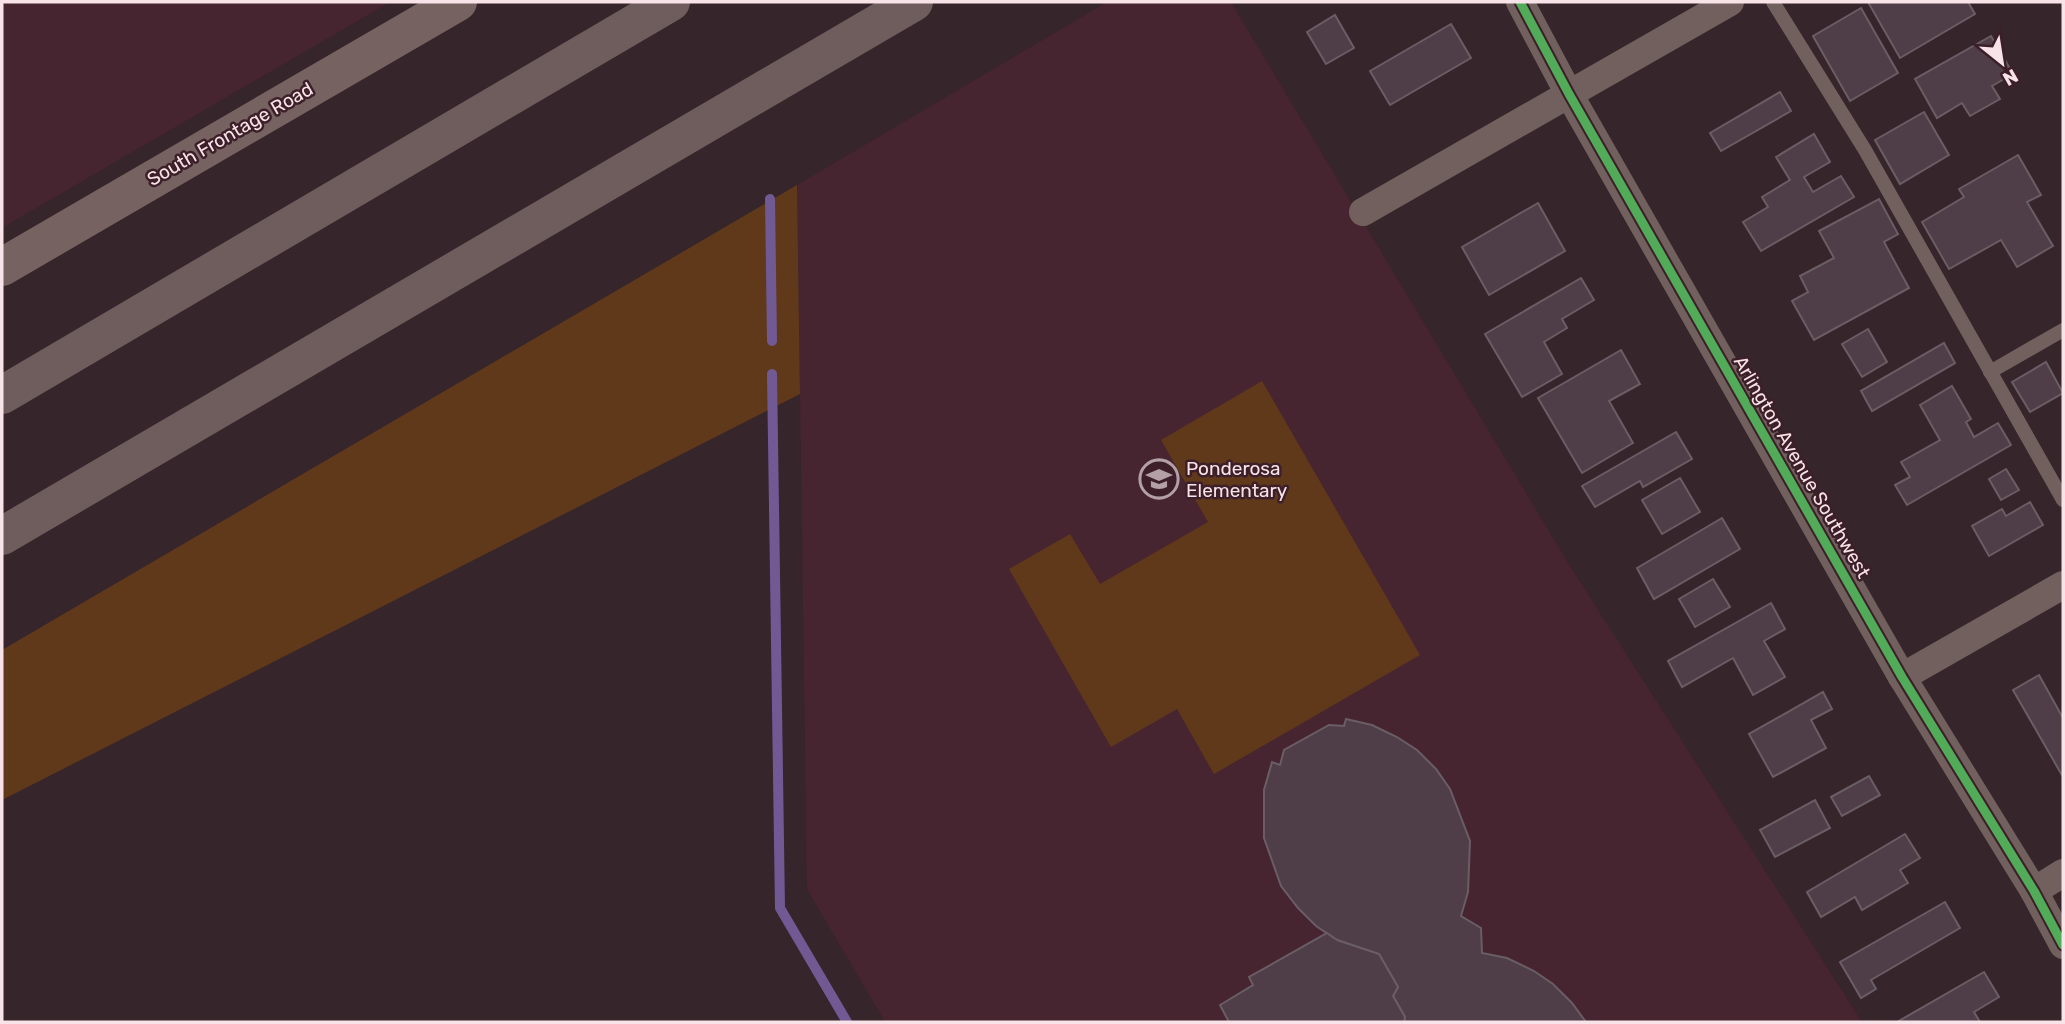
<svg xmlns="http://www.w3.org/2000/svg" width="2065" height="1024" font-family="Rubik,sans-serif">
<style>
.built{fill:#462430}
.green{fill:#60391b}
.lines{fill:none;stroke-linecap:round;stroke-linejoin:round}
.stream{stroke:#715a94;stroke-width:10}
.building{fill:#4f3e48;stroke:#6a5d64;stroke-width:2}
.lane{stroke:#72605f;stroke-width:14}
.street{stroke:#72605f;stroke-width:28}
.secondary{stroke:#776262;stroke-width:38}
.highway{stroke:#6f5d5e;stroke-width:38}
.cycleway-casing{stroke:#3c1f29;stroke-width:13}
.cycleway{stroke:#51ab58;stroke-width:9}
.labels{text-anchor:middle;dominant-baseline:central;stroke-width:5;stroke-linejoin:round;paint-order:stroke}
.street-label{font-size:19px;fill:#f7e3e8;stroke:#3c1f29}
.poi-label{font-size:19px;fill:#f7e3e8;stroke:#3c1f29;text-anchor:start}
</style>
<rect width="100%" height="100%" fill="#36252b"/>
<!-- built -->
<g class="built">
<path d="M 2,2 L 390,2 L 2,228 Z"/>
<path d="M 1107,2 L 1231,2 L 1568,563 L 1862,1022 L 885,1022 L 807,889 L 797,185 Z"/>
</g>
<!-- green -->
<g class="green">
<path d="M 797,185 L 800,394 L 2,800 L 2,650 Z"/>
<path d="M 1262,381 L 1420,655 L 1214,774 L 1177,709 L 1111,747 L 1009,569 L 1070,534 L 1100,584 L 1208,522 L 1161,440 Z"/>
</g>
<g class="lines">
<!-- stream -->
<g class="stream">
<path d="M 770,199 L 772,341"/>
<path d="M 772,374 L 780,908 L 847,1022"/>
</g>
</g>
<!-- building -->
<g class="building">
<path d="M 1868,2 L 1968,2 L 1975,14 L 1900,58 Z"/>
<path d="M 1861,8 L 1898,73 L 1850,101 L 1813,36 Z"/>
<path d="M 1335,15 L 1354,48 L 1326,64 L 1307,32 Z"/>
<path d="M 1451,24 L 1471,58 L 1390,105 L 1370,71 Z"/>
<path d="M 1991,36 L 2013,74 L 1992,86 L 2000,99 L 1970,116 L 1962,103 L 1937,118 L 1915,79 Z"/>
<path d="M 1780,92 L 1791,111 L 1721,151 L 1710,133 Z"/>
<path d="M 1924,112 L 1949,155 L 1900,184 L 1875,140 Z"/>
<path d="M 1814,134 L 1830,162 L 1804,177 L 1813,192 L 1841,176 L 1854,197 L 1761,251 L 1743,222 L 1768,207 L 1762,197 L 1790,180 L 1776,157 Z"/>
<path d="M 2018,155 L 2041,195 L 2027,202 L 2053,246 L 2017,267 L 2001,240 L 1949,269 L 1922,222 L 1964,197 L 1959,189 Z"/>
<path d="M 1879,199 L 1898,234 L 1884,242 L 1909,288 L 1814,340 L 1792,301 L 1808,292 L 1800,276 L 1834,258 L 1819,231 Z"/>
<path d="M 1538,203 L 1565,251 L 1489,295 L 1462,247 Z"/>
<path d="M 1581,278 L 1594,300 L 1562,319 L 1567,328 L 1544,342 L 1562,374 L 1522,397 L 1485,334 Z"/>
<path d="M 1868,329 L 1887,362 L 1862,377 L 1842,344 Z"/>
<path d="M 1944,343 L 1955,363 L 1872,411 L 1861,391 Z"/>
<path d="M 1621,350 L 1640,384 L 1609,401 L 1633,443 L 1582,473 L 1538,398 Z"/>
<path d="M 2046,362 L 2063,393 L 2030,412 L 2012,382 Z"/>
<path d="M 1952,386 L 1971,419 L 1966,422 L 1974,437 L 1998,423 L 2011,445 L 1907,505 L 1895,485 L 1910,477 L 1901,462 L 1940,440 L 1920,405 Z"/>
<path d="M 1676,432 L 1692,459 L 1643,487 L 1640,481 L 1595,507 L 1582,486 Z"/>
<path d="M 2006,469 L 2019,490 L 2001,500 L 1989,479 Z"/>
<path d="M 1680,478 L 1700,512 L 1662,534 L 1642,500 Z"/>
<path d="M 2030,502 L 2043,525 L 1989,556 L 1972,526 L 2002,509 L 2006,516 Z"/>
<path d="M 1722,518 L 1740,549 L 1654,599 L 1637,568 Z"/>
<path d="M 1713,579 L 1730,607 L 1695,627 L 1679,599 Z"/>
<path d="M 1771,603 L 1785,629 L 1764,641 L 1785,677 L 1753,695 L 1733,658 L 1682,687 L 1668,661 Z"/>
<path d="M 2039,675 L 2063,718 L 2063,777 L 2013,690 Z"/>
<path d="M 1823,692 L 1832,709 L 1811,720 L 1826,748 L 1773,777 L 1749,734 Z"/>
<path d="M 1346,719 L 1372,725 L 1397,737 L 1417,750 L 1436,769 L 1450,789 L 1470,841 L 1468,892 L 1461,916 L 1481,928 L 1482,953 L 1507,958 L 1534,971 L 1553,984 L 1572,1003 L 1586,1022 L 1404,1022 L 1405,1017 L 1393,996 L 1398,987 L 1379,954 L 1337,940 L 1316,926 L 1298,908 L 1281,886 L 1264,838 L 1264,790 L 1272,762 L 1280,765 L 1284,750 L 1329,725 L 1344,726 Z"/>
<path d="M 1869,776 L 1880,795 L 1842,816 L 1831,797 Z"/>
<path d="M 1815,800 L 1830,828 L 1775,857 L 1760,830 Z"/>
<path d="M 1905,834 L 1920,858 L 1900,870 L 1908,883 L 1862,910 L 1855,897 L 1821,917 L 1807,892 Z"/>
<path d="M 1945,902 L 1960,928 L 1871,980 L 1876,989 L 1861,998 L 1840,962 Z"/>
<path d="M 1327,933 L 1337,940 L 1379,954 L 1398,987 L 1393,996 L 1405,1017 L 1404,1022 L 1229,1022 L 1220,1005 L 1253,985 L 1249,977 Z"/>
<path d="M 1984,972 L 1999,997 L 1974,1012 L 1980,1022 L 1897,1022 Z"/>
</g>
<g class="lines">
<!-- lane -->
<g class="lane">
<path d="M 1773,2 L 1865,150 L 2063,500"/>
<path d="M 1990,372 L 2063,330"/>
</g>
<!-- street -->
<g class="street">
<path d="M 1520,2 L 1569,94 L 1902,677 L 2034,891 L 2063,945"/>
<path d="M 1363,212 L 1730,2"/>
<path d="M 1902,677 L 2063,585"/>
<path d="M 2034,891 L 2063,873"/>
</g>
<!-- secondary -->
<path class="secondary" d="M 2,267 L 458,2"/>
<!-- highway -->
<g class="highway">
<path d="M 2,395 L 671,2"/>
<path d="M 2,536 L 914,2"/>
</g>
<!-- cycleway casing -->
<g class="cycleway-casing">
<path id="cycleway" d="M 1520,2 L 1569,94 L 1902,677 L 2034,891 L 2063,945"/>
</g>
<!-- cycleway -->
<use href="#cycleway" class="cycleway"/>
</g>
<!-- icons -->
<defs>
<g id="school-ring" transform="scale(2.0125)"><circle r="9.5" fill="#3c1f29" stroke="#b3a0a6" stroke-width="1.5"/><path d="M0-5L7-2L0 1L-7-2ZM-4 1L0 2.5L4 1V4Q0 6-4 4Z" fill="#b3a0a6"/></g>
</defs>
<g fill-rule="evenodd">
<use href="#school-ring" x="1159" y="479"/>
</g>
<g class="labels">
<!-- street labels -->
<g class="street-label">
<text transform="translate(230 134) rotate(-30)">South Frontage Road</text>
<text transform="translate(1802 467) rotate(60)">Arlington Avenue Southwest</text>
</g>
<!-- poi labels -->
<g class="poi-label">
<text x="1186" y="468">Ponderosa<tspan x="1186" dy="22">Elementary</tspan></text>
</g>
</g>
<!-- border -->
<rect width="2065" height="1024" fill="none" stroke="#f7e3e8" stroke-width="7"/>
<!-- north arrow -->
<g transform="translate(2002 63) rotate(150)" stroke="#3c1f29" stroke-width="5" paint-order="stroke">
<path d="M0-5L12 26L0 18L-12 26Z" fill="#f7e3e8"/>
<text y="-10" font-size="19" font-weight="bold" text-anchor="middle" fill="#f7e3e8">N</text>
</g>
</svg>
